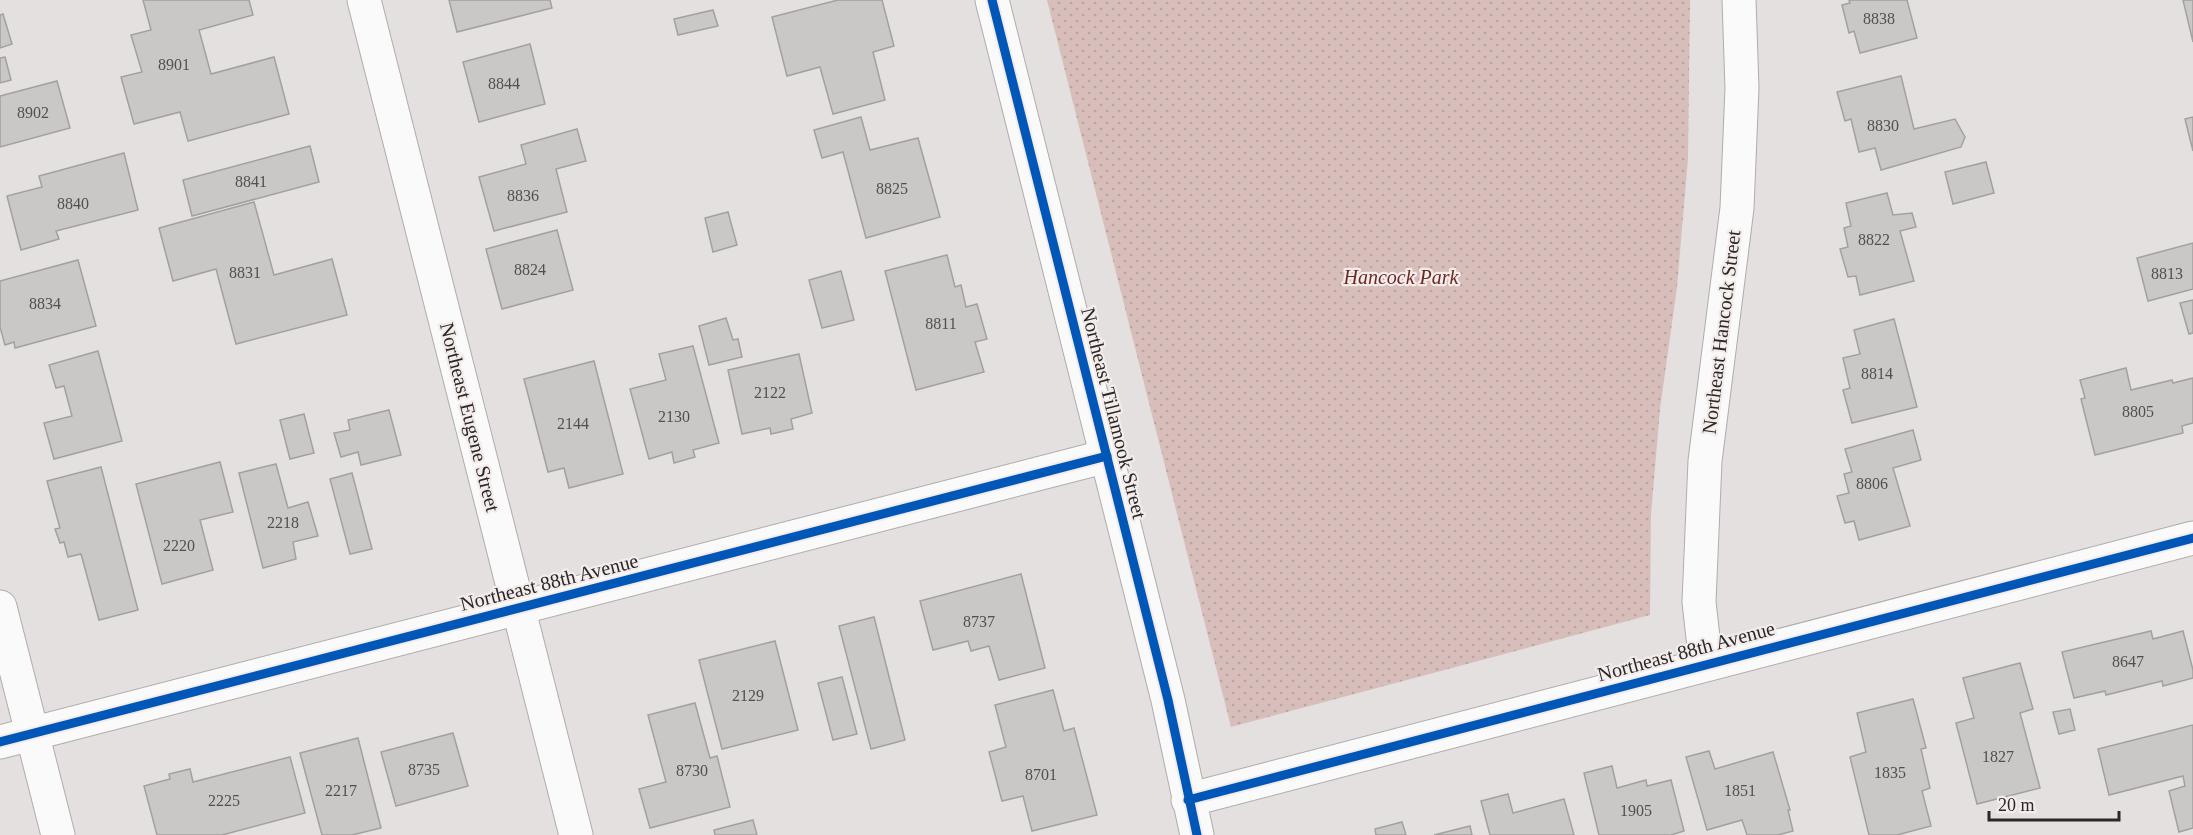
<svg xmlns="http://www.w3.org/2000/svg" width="2193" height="835" font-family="'Times New Roman',serif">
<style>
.green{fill:url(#green-dots)}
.building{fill:#cac7c7;stroke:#a3a0a0;stroke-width:1.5}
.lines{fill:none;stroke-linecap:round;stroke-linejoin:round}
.minor-casing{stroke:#b0acac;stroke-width:35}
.minor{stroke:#fbfafa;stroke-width:33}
.cycleway-casing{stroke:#f3eceb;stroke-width:13}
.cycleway{stroke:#0057b8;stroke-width:9}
.labels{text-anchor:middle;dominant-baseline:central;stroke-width:4.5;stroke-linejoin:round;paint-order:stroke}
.number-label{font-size:16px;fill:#52504f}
.park-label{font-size:20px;font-style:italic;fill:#6e2824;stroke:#f3eceb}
.street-label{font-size:20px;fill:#2a2827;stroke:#f3eceb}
</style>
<defs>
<pattern id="green-dots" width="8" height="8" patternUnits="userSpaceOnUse" patternTransform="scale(1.5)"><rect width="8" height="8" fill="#d8bebb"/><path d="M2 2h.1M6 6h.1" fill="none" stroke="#baa3a1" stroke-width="1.8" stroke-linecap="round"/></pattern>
</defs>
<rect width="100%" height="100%" fill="#e4e0e0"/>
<!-- green -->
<path class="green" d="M 1047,0 L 1690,0 L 1688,159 L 1677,287 L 1660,409 L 1651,515 L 1650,615 L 1231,727 Z"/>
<!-- building -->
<g class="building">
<path d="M 143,0 L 249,0 L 253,15 L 199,30 L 211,74 L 274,57 L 289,114 L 188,141 L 180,112 L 134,124 L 121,77 L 142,72 L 131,35 L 151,30 Z"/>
<path d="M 449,0 L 550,0 L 552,8 L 457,32 Z"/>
<path d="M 838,0 L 882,0 L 894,46 L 873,52 L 885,100 L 833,114 L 820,67 L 787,76 L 772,17 Z"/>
<path d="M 1849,0 L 1907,0 L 1917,38 L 1860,53 L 1854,31 L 1849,33 L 1842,5 L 1850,3 Z"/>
<path d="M 2183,0 L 2193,0 L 2193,42 Z"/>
<path d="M 713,10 L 718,26 L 678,35 L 674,19 Z"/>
<path d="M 3,14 L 12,44 L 0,48 L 0,15 Z"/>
<path d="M 530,44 L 545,104 L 479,122 L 463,62 Z"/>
<path d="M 5,57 L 11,80 L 0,83 L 0,58 Z"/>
<path d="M 1901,76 L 1914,129 L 1955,119 L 1965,137 L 1961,147 L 1881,170 L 1875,148 L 1859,152 L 1851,119 L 1845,121 L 1837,92 Z"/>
<path d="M 57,81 L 70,128 L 0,147 L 0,96 Z"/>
<path d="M 861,117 L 870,150 L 918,138 L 940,217 L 866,238 L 843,152 L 822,158 L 814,130 Z"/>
<path d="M 2193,117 L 2193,151 L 2185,119 Z"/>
<path d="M 577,129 L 586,161 L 556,169 L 567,212 L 494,231 L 479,177 L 526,164 L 521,145 Z"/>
<path d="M 310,146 L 319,182 L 192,216 L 183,180 Z"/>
<path d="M 124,153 L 138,210 L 56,231 L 59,239 L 21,250 L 7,196 L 42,187 L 39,176 Z"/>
<path d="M 1986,162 L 1994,193 L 1953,204 L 1945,172 Z"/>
<path d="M 1887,193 L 1893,215 L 1912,213 L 1916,227 L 1900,231 L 1914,281 L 1860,295 L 1856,276 L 1848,277 L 1840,249 L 1848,247 L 1844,228 L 1851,226 L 1846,203 Z"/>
<path d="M 254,202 L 274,275 L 332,259 L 347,315 L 236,344 L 216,269 L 173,281 L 159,228 Z"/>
<path d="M 728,212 L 737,245 L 713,252 L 705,218 Z"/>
<path d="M 557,230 L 573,290 L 502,309 L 486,249 Z"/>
<path d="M 2193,243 L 2193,289 L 2148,301 L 2137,258 Z"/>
<path d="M 947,255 L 955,287 L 961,285 L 966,307 L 977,304 L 987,339 L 975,342 L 984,372 L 916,390 L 885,271 Z"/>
<path d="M 78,260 L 96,326 L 15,348 L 14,342 L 5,345 L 0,327 L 0,281 Z"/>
<path d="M 841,271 L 854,320 L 822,328 L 809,280 Z"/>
<path d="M 2193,300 L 2193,333 L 2189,334 L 2180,303 Z"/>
<path d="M 726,318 L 733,340 L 738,339 L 742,357 L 709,365 L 699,326 Z"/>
<path d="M 1894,319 L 1917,407 L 1852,423 L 1843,390 L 1850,388 L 1843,358 L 1860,354 L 1854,330 Z"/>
<path d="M 693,346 L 719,443 L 693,450 L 695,457 L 674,463 L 672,452 L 649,459 L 630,389 L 666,380 L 659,354 Z"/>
<path d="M 98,351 L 122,441 L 54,459 L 44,423 L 72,416 L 64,386 L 56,388 L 49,365 Z"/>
<path d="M 799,354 L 812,413 L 791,419 L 793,429 L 771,434 L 770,428 L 742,434 L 728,370 Z"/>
<path d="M 594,361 L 623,474 L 569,488 L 564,468 L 548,472 L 524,379 Z"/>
<path d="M 2126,368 L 2131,390 L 2172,380 L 2173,383 L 2193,378 L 2193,423 L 2182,426 L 2183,433 L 2095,455 L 2081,399 L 2085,398 L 2080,380 Z"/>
<path d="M 389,410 L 401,455 L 361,465 L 358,452 L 341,457 L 334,433 L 350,430 L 348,420 Z"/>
<path d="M 304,414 L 314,453 L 290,459 L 280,420 Z"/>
<path d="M 1913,430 L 1921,460 L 1893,468 L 1910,526 L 1859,540 L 1854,521 L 1845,523 L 1837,496 L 1849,493 L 1844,474 L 1852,472 L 1845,449 Z"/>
<path d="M 220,462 L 233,512 L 200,520 L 213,570 L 162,584 L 136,484 Z"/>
<path d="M 276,464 L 288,508 L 308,502 L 318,536 L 293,542 L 296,559 L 263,568 L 239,473 Z"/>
<path d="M 101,467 L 138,610 L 99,620 L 81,554 L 68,557 L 64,542 L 60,543 L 55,529 L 60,528 L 47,481 Z"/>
<path d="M 352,473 L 372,549 L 350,554 L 330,479 Z"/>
<path d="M 1021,574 L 1045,668 L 999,680 L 989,646 L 971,651 L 968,641 L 933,650 L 920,601 Z"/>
<path d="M 874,617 L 905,740 L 871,749 L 839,626 Z"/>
<path d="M 2151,631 L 2153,639 L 2183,631 L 2193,670 L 2193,678 L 2163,686 L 2162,681 L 2106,695 L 2105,691 L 2074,698 L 2062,652 Z"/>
<path d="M 775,641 L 798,730 L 722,749 L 699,660 Z"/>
<path d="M 2020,663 L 2033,709 L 2020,713 L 2040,788 L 1977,804 L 1956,723 L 1974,718 L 1963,678 Z"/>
<path d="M 842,677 L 857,734 L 833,740 L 818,683 Z"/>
<path d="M 1053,690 L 1064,731 L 1074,728 L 1097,815 L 1032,831 L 1023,796 L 1002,801 L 989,752 L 1006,747 L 995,705 Z"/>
<path d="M 1913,699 L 1926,748 L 1921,749 L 1930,788 L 1922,791 L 1931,826 L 1897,835 L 1869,835 L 1850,757 L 1866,752 L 1857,713 Z"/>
<path d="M 695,703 L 710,758 L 717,756 L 730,807 L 650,828 L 639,789 L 666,782 L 648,715 Z"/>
<path d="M 2070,709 L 2075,730 L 2059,734 L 2053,712 Z"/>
<path d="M 2193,725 L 2193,828 L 2179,832 L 2169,791 L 2185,786 L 2183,776 L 2109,795 L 2098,749 Z"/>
<path d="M 453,733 L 468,786 L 396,806 L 381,752 Z"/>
<path d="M 358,738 L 381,828 L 352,835 L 322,835 L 300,753 Z"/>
<path d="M 1709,751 L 1715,769 L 1773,752 L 1790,810 L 1788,810 L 1793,831 L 1778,835 L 1747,835 L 1742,820 L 1707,830 L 1686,757 Z"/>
<path d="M 290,757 L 305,813 L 222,835 L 157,835 L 144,786 L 170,779 L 169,774 L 190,769 L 193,782 Z"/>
<path d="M 1612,766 L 1617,788 L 1646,780 L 1647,786 L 1671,780 L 1684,831 L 1671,835 L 1599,835 L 1584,773 Z"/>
<path d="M 1508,794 L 1513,813 L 1564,799 L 1574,835 L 1490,835 L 1481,801 Z"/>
<path d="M 753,820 L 757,835 L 715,835 L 714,830 Z"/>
<path d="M 1402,822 L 1406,835 L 1376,835 L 1375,829 Z"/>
<path d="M 1470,826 L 1472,835 L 1434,835 Z"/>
</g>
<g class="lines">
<!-- minor casing -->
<g class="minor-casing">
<g id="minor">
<path d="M 364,0 L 576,835"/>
<path d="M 992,0 L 1168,700 L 1197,835"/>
<path d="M 0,607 L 58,835"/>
<path d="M 1706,664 L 1699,602 L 1705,461 L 1737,208 L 1742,88 L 1739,0"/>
<path d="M 0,742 L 1107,456"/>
<path d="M 1188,800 L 2193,538"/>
</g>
</g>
<!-- minor -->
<use href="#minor" class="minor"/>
<!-- cycleway casing -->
<g class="cycleway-casing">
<g id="cycleway">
<path d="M 992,0 L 1168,700 L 1197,835"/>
<path d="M 0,742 L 1107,456"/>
<path d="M 1188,800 L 2193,538"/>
</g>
</g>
<!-- cycleway -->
<use href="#cycleway" class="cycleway"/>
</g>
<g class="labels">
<!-- number labels -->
<g class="number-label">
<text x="1879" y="18">8838</text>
<text x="174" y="64">8901</text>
<text x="504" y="83">8844</text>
<text x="33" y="112">8902</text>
<text x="1883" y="125">8830</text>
<text x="251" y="181">8841</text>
<text x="892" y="188">8825</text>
<text x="523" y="195">8836</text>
<text x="73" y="203">8840</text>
<text x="1874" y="239">8822</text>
<text x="530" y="269">8824</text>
<text x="245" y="272">8831</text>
<text x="2167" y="273">8813</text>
<text x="45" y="303">8834</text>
<text x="941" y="323">8811</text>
<text x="1877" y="373">8814</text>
<text x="770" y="392">2122</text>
<text x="2138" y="411">8805</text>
<text x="674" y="416">2130</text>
<text x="573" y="423">2144</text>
<text x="1872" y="483">8806</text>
<text x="283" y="522">2218</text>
<text x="179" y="545">2220</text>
<text x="979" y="621">8737</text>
<text x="2128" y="661">8647</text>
<text x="748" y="695">2129</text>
<text x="1998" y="756">1827</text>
<text x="424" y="769">8735</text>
<text x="692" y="770">8730</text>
<text x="1890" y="772">1835</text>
<text x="1041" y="774">8701</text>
<text x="341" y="790">2217</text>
<text x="1740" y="790">1851</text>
<text x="224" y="800">2225</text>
<text x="1636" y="810">1905</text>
</g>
<!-- park labels -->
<g class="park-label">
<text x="1401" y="277">Hancock Park</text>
</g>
<!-- street labels -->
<g class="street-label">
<text transform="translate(1721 332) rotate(-83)">Northeast Hancock Street</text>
<text transform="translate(1114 413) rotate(76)">Northeast Tillamook Street</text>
<text transform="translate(470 417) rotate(76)">Northeast Eugene Street</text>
<text transform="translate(549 582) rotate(-14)">Northeast 88th Avenue</text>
<text transform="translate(1686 651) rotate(-15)">Northeast 88th Avenue</text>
</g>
</g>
<!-- scale -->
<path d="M1989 811v9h130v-9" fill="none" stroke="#2a2827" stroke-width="3"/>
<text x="1998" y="811" font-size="18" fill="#2a2827" stroke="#f3eceb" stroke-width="4.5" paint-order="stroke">20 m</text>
</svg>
